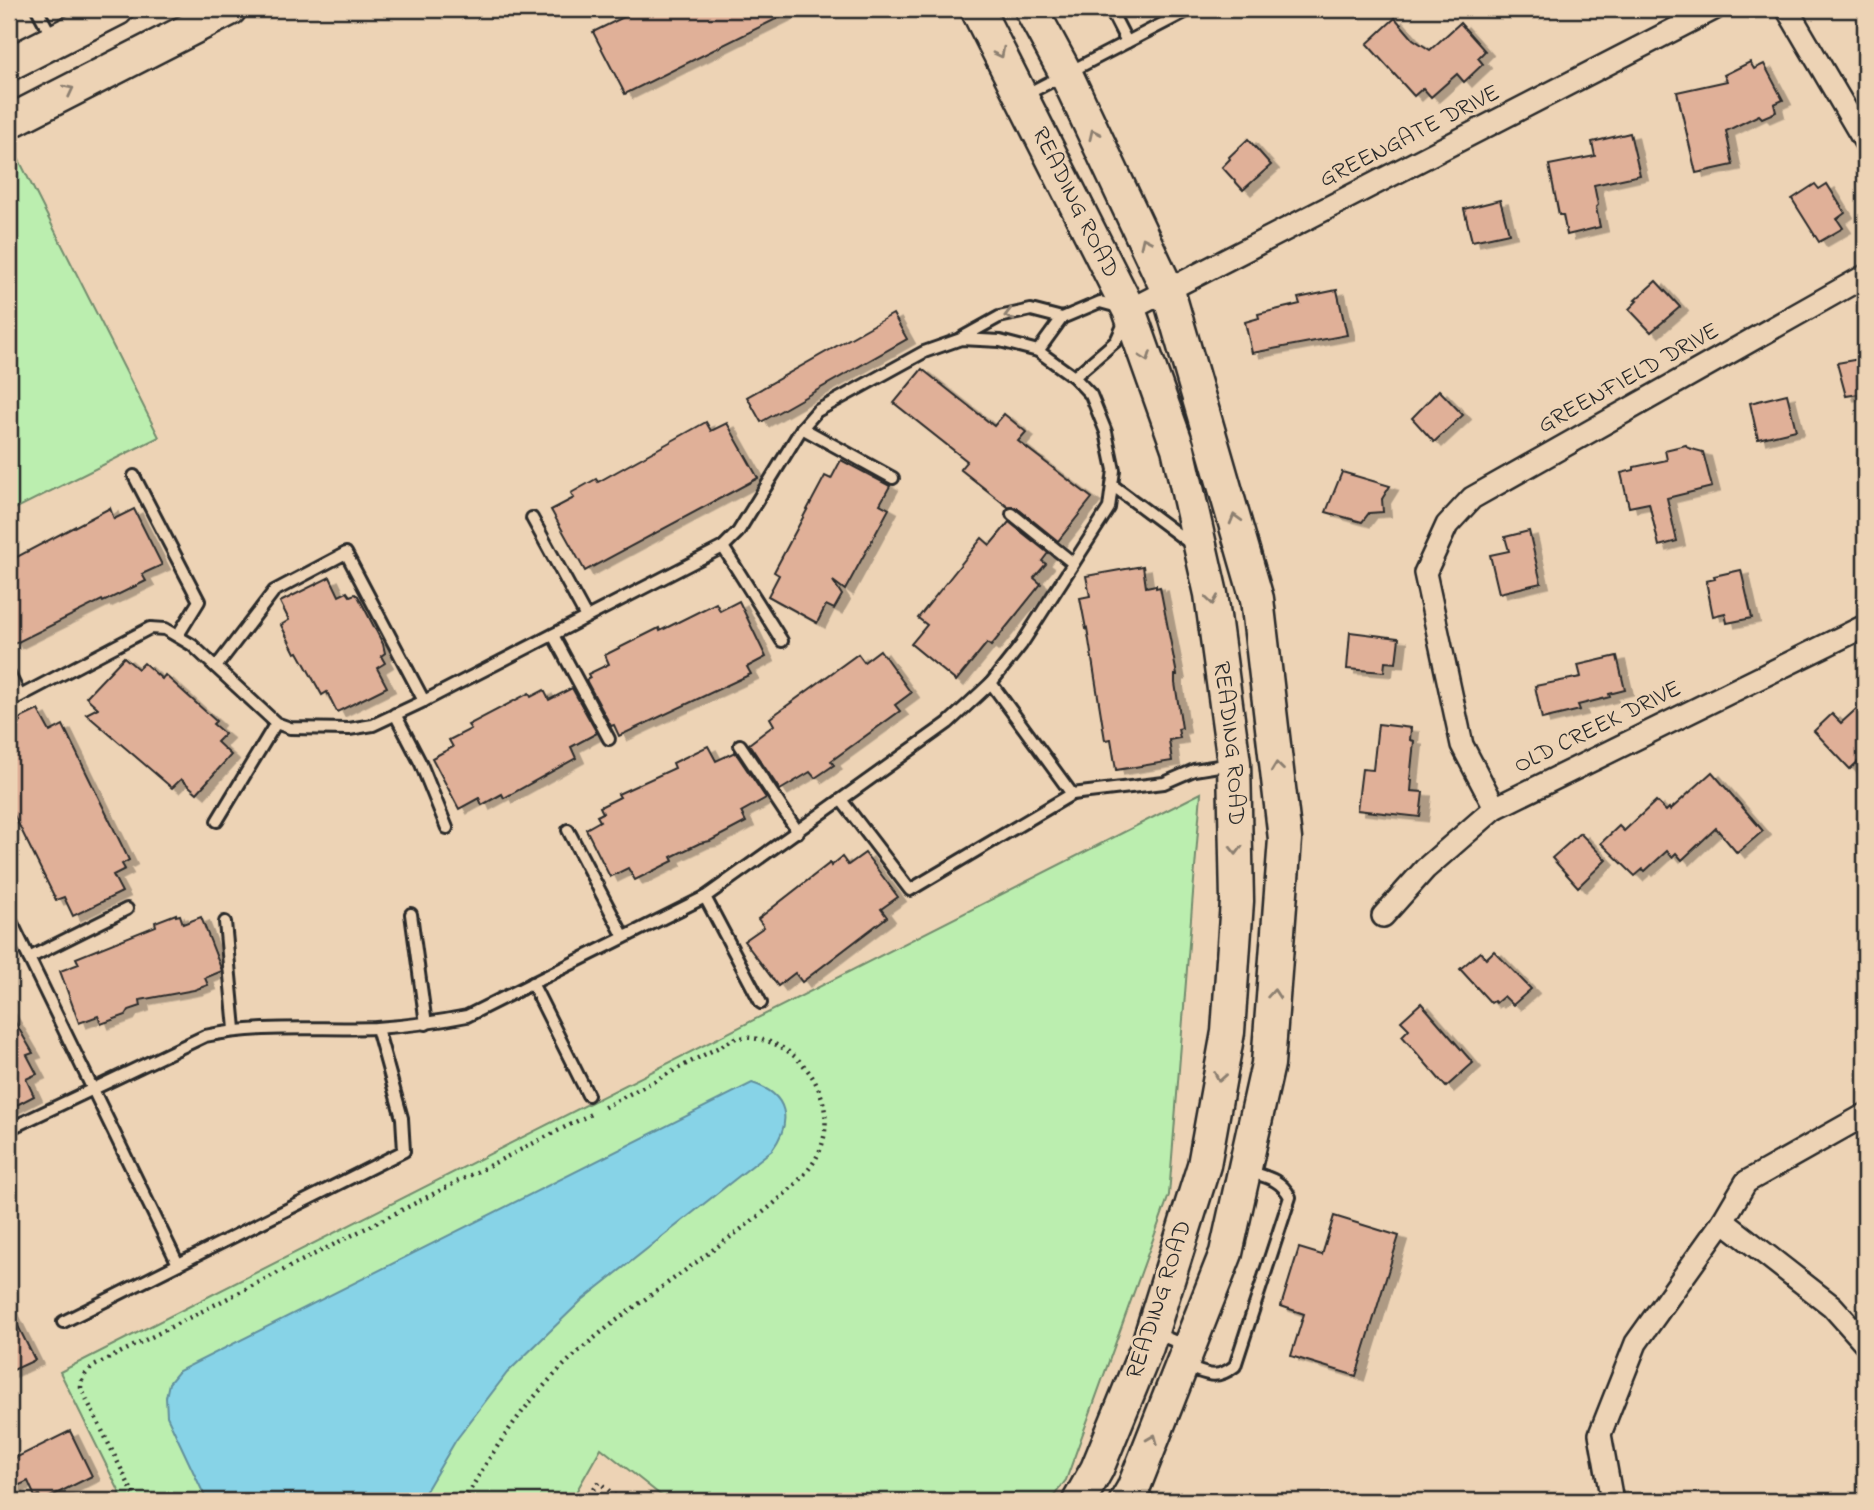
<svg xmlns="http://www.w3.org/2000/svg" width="1874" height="1510" font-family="'Indie Flower',sans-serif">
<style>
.green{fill:#bbeeaf;stroke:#738c6d;stroke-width:2}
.water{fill:#87d3e7;stroke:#62909c;stroke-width:2}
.building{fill:#e0b098;stroke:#2b2b2b;stroke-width:2;filter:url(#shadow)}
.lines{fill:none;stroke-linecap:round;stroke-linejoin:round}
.lane-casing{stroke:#2b2b2b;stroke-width:16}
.street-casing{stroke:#2b2b2b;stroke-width:26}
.secondary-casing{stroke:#2b2b2b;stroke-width:37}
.path{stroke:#2b2b2b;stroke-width:4.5;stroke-dasharray:2 5;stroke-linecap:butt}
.lane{stroke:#edd3b5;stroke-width:10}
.street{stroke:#edd3b5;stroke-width:21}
.secondary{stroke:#edd3b5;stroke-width:32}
.oneway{stroke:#8c7f70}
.labels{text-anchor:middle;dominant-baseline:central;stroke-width:6;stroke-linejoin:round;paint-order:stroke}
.street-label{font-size:24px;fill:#2b2b2b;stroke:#edd3b5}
</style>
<defs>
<filter id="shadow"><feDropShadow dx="8" dy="4.5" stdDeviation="0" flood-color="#0004"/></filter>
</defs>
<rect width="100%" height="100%" fill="#edd3b5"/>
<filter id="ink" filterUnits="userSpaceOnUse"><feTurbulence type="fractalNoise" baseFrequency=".0143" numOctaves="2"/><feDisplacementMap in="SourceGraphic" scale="14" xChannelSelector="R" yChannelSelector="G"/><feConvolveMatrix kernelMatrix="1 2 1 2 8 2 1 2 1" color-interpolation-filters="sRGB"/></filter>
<g filter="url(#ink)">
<!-- green -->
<g class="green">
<path d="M 13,148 L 159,437 L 9,512 L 9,150 Z"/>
<path d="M 1201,793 L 1169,1195 L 1066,1480 L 1050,1501 L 668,1501 L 601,1448 L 571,1501 L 124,1501 L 60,1372 Z"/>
</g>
<!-- water -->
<path class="water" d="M 752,1083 C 788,1094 793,1121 772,1150 L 581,1301 L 507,1373 L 456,1440 L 420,1501 L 207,1501 L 167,1416 L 166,1397 L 169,1383 L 179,1371 Z"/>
<!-- building -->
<g class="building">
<path d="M 640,9 L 796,9 L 625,94 L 593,32 Z"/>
<path d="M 1395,18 L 1413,39 L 1430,50 L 1460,23 L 1485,51 L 1478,58 L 1483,64 L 1464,82 L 1457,74 L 1431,97 L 1423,88 L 1414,96 L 1367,44 Z"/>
<path d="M 1750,62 L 1754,69 L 1764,64 L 1783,100 L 1774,104 L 1776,112 L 1762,118 L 1759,115 L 1726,131 L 1733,165 L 1696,173 L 1677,92 L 1727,81 L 1724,75 Z"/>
<path d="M 1630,133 L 1640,175 L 1594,185 L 1598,205 L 1596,207 L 1600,227 L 1567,235 L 1563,215 L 1559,215 L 1549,165 L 1595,156 L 1592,142 Z"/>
<path d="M 1248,139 L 1271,165 L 1243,190 L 1222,167 L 1230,159 L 1229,157 Z"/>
<path d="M 1815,184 L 1819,189 L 1827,184 L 1845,213 L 1837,219 L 1843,228 L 1819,242 L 1792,199 Z"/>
<path d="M 1500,200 L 1509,233 L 1472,241 L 1464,209 Z"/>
<path d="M 1656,281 L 1680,307 L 1651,332 L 1629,309 L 1637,301 L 1635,300 Z"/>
<path d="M 1337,290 L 1347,335 L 1252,353 L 1245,322 L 1259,318 L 1258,314 L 1300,304 L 1298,298 Z"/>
<path d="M 893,314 L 907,339 L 761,422 L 747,397 Z"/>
<path d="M 1865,358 L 1865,393 L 1846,396 L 1837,363 Z"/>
<path d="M 922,369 L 994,426 L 1004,414 L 1026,432 L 1018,441 L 1092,498 L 1058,541 L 1017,508 L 1008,507 L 960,469 L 967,461 L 894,403 Z"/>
<path d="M 1439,390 L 1463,415 L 1434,442 L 1412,418 Z"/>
<path d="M 1787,394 L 1796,430 L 1758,439 L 1750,403 Z"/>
<path d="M 706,422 L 711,431 L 727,423 L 758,478 L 585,571 L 551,510 L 574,498 L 571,493 L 596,479 L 598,482 Z"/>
<path d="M 1686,445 L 1688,448 L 1703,452 L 1712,487 L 1667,498 L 1677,541 L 1659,546 L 1649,503 L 1629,507 L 1621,473 L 1634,470 L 1634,467 L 1667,460 L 1665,450 Z"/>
<path d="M 841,460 L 890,486 L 880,504 L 889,509 L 845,590 L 833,581 L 842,595 L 834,609 L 826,605 L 817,623 L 768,596 L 779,575 L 774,572 L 825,476 L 831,479 Z"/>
<path d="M 1342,472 L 1390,486 L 1382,499 L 1383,512 L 1369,513 L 1362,522 L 1326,512 Z"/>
<path d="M 110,508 L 114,519 L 134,509 L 162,565 L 142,574 L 146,581 L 103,602 L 102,600 L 14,644 L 9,633 L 9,561 Z"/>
<path d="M 1009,522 L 1048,553 L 1042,561 L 1046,564 L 1034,578 L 1041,584 L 991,646 L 987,643 L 956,681 L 911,644 L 927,625 L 918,618 L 982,538 L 990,545 Z"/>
<path d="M 1529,531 L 1541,583 L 1499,593 L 1490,555 L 1509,551 L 1505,537 Z"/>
<path d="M 1143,566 L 1146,587 L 1156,585 L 1156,588 L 1160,587 L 1177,675 L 1175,675 L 1175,683 L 1182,728 L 1178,729 L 1180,738 L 1169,740 L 1172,761 L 1116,770 L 1111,739 L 1105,740 L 1087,628 L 1086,629 L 1080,598 L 1090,596 L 1086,576 Z"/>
<path d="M 1741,570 L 1752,618 L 1727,623 L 1725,613 L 1713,616 L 1706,581 L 1715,579 L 1714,576 Z"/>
<path d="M 330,577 L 339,596 L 347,592 L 350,596 L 355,594 L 358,596 L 383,644 L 385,653 L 381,656 L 385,663 L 377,668 L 387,687 L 337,712 L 327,692 L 322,695 L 298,652 L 295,653 L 281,625 L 289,620 L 280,602 Z"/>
<path d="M 739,601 L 766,657 L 747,667 L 751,674 L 619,736 L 614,725 L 611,726 L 586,680 L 590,678 L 588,674 L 609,664 L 605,655 L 659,628 L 660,631 L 716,603 L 720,611 Z"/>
<path d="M 1350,632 L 1399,638 L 1396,663 L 1385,662 L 1384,672 L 1347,669 Z"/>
<path d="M 880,650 L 911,693 L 895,705 L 900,711 L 831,761 L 834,765 L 815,778 L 810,772 L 780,790 L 749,744 L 774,725 L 770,718 L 858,654 L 864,662 Z"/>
<path d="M 1617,656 L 1625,690 L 1609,694 L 1610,697 L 1578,705 L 1580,710 L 1542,719 L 1535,686 L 1581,677 L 1578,665 Z"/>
<path d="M 124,657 L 138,669 L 144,663 L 162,679 L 165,675 L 216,721 L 213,724 L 225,734 L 217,742 L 231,755 L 197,793 L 181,779 L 172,788 L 86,714 L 98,708 L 86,697 Z"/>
<path d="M 572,688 L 597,733 L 571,747 L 576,758 L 504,798 L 502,794 L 482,805 L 479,798 L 459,809 L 432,758 L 453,747 L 449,740 L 471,729 L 468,725 L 529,693 L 531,697 L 544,690 L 549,700 Z"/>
<path d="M 1865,701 L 1865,755 L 1850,769 L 1814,731 L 1832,714 L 1841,723 Z"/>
<path d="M 38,710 L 50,732 L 63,725 L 129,860 L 122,864 L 125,869 L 113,875 L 122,892 L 73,916 L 64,897 L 56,900 L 9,805 L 9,729 L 21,722 L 19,719 Z"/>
<path d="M 1378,724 L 1411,728 L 1410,740 L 1414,741 L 1410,780 L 1412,780 L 1411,791 L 1423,792 L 1420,817 L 1357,810 L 1362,769 L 1373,770 Z"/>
<path d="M 708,746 L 716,761 L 735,752 L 766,798 L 741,812 L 746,822 L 710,841 L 700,843 L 671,857 L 673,861 L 635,880 L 628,868 L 610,877 L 586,829 L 600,821 L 597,816 L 603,813 L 600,807 L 620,797 L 618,794 L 675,768 L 673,763 Z"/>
<path d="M 1712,772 L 1763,831 L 1737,853 L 1716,828 L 1682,860 L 1676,853 L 1672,857 L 1667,851 L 1645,871 L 1643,869 L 1635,876 L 1601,843 L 1619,826 L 1624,831 L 1656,801 L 1666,811 L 1669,808 L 1670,810 Z"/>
<path d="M 1580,833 L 1606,860 L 1578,887 L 1552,858 Z"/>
<path d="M 865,853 L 898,897 L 881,909 L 887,917 L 802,982 L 795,973 L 778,986 L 744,941 L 764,927 L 758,919 L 830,863 L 831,866 L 842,857 L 848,865 Z"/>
<path d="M 176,914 L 176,916 L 180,915 L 183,924 L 201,917 L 222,971 L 205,978 L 208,985 L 194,990 L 140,1000 L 141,1006 L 129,1010 L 126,1015 L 101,1024 L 98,1016 L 79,1023 L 60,971 L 79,964 L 76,958 L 156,926 L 155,922 Z"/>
<path d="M 1494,951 L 1531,989 L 1513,1005 L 1504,996 L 1496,1003 L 1494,1001 L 1491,1003 L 1460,969 L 1480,952 L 1486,959 Z"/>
<path d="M 1421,1003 L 1473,1063 L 1446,1087 L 1402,1036 L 1409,1029 L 1401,1021 Z"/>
<path d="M 9,1012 L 33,1053 L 27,1055 L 37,1074 L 26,1079 L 34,1096 L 9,1109 Z"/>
<path d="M 1334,1216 L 1399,1236 L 1356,1376 L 1291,1356 L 1304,1314 L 1281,1306 L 1299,1248 L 1322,1255 Z"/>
<path d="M 9,1308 L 35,1360 L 9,1372 Z"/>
<path d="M 70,1431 L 92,1476 L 42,1501 L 39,1495 L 35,1497 L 28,1481 L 9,1490 L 9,1461 Z"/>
</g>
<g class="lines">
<!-- lane casing -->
<g class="lane-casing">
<g id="lane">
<path d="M 37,9 L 52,37"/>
<path d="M 1110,9 L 1127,42"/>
<path d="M 1023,96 L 1191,9"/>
<path d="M 963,337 L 999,317 L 1031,310 L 1062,318"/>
<path d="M 1038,351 L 1062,318 L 1100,302 L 1122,308"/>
<path d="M 1074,377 L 1116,341 L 1125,321"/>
<path d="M 802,428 L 893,478"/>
<path d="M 134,476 L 199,601 L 178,635"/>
<path d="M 1112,485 L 1191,544"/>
<path d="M 1012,514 L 1073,563"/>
<path d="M 532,518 L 586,617"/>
<path d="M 723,547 L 782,641"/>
<path d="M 553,635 L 609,739"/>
<path d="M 216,667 L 274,591 L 346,553 L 424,701"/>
<path d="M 9,674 L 20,696"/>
<path d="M 991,683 L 1072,794 L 1164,783 L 1194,770 L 1231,764"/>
<path d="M 9,702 L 150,628 L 165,629 L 192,645 L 276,723 L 290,728 L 349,729 L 373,725 L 424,701 L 723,547 L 738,532 L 802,428 L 817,411 L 924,352 L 961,339 L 1000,341 L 1038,351 L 1074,377 L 1091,395 L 1106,432 L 1114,470 L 1109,508 L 1021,645 L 991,683 L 948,723 L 705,897 L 467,1016 C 437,1022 407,1026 376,1028 C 319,1030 261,1024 205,1036 L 9,1129"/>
<path d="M 395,714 L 421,764 L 447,828"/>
<path d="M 740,745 L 798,832"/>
<path d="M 842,801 L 910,890 L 1072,794"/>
<path d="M 217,821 L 276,723"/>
<path d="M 568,830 L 624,937"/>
<path d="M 705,897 L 761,1003"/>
<path d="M 411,914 L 426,1024"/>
<path d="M 9,917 L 178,1264"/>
<path d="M 225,922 L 235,1029"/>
<path d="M 29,958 L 127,909"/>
<path d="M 532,983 L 588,1095"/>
<path d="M 63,1322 L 404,1151 L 402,1118 L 377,1028"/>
<path d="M 1153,1332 L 1186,1346"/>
<path d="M 1185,1366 C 1207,1374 1215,1381 1235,1366 L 1290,1197 C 1281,1179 1266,1177 1248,1171"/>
<path d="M 1135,1491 L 1151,1501"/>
</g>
</g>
<!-- street casing -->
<g class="street-casing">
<g id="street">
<path d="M 1787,9 L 1865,142"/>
<path d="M 1129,310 L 1714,9"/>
<path d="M 1495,808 L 1462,745 L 1425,573 L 1447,525 L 1472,498 L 1865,276"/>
<path d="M 1383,916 L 1425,869 L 1495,808 L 1865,626"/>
<path d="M 1723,1221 L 1832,1306 L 1865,1343"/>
<path d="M 1612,1501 L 1600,1434 L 1636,1343 L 1723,1221 L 1746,1182 L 1865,1115"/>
</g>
</g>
<!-- secondary casing -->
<g class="secondary-casing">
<g id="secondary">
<path id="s1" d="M 977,9 L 1129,310 L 1178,448 L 1211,594 L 1234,763 L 1237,901 L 1228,1032 L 1204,1165 L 1147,1347 L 1097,1469 L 1079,1501"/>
<path d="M 1031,9 L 1066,74 L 1168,291 L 1257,599 L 1285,839 L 1268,1064 L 1226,1253 L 1133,1489 L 1126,1501"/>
<path d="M 9,64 L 117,9"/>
<path d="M 9,122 L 230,9"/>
</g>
</g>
<!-- path -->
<g class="path">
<path d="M 137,1501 L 81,1388 C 81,1377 86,1373 94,1366 L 593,1113"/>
<path d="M 464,1501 C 491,1453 521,1408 560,1369 C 601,1328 652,1295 698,1261 C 732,1235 781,1203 808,1170 C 853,1116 805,1031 736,1038 L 601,1109"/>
<path d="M 586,1501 L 599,1482 L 621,1501"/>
</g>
<!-- lane -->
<use href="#lane" class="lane"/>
<!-- street -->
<use href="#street" class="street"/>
<!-- secondary -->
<use href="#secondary" class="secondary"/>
</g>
<!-- one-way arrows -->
<defs><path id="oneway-chevron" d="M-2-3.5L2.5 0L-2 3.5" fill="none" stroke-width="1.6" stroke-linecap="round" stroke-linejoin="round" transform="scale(1.75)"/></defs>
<g class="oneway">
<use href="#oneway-chevron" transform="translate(1000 53) rotate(63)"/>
<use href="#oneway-chevron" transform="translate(69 90) rotate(-27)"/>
<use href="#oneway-chevron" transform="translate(1094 134) rotate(-115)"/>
<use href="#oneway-chevron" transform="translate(1145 242) rotate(-115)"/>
<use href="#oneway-chevron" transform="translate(1009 315) rotate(166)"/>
<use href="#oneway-chevron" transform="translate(1146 357) rotate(70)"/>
<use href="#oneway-chevron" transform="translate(1235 519) rotate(-106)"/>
<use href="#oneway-chevron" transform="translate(1212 600) rotate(82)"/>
<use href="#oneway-chevron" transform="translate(1277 767) rotate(-97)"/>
<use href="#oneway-chevron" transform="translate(1236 850) rotate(89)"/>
<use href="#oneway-chevron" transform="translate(1274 994) rotate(-86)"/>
<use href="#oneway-chevron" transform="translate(1220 1077) rotate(100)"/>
<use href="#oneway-chevron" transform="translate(1153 1439) rotate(-68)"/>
</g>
</g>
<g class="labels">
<!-- street labels -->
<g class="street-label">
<text transform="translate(1410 137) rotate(-27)">GREENGATE DRIVE</text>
<text stroke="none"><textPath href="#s1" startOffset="217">READING ROAD</textPath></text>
<text transform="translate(1629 379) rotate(-29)">GREENFIELD DRIVE</text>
<text transform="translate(1598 728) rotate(-26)">OLD CREEK DRIVE</text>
<text stroke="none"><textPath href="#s1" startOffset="784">READING ROAD</textPath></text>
<text transform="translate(1160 1300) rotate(-72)">READING ROAD</text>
</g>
</g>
<!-- margin -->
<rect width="1874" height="1510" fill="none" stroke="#edd3b5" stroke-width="35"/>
<rect x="18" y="18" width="1839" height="1475" fill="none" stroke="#2b2b2b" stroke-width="2.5" filter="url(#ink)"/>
</svg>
